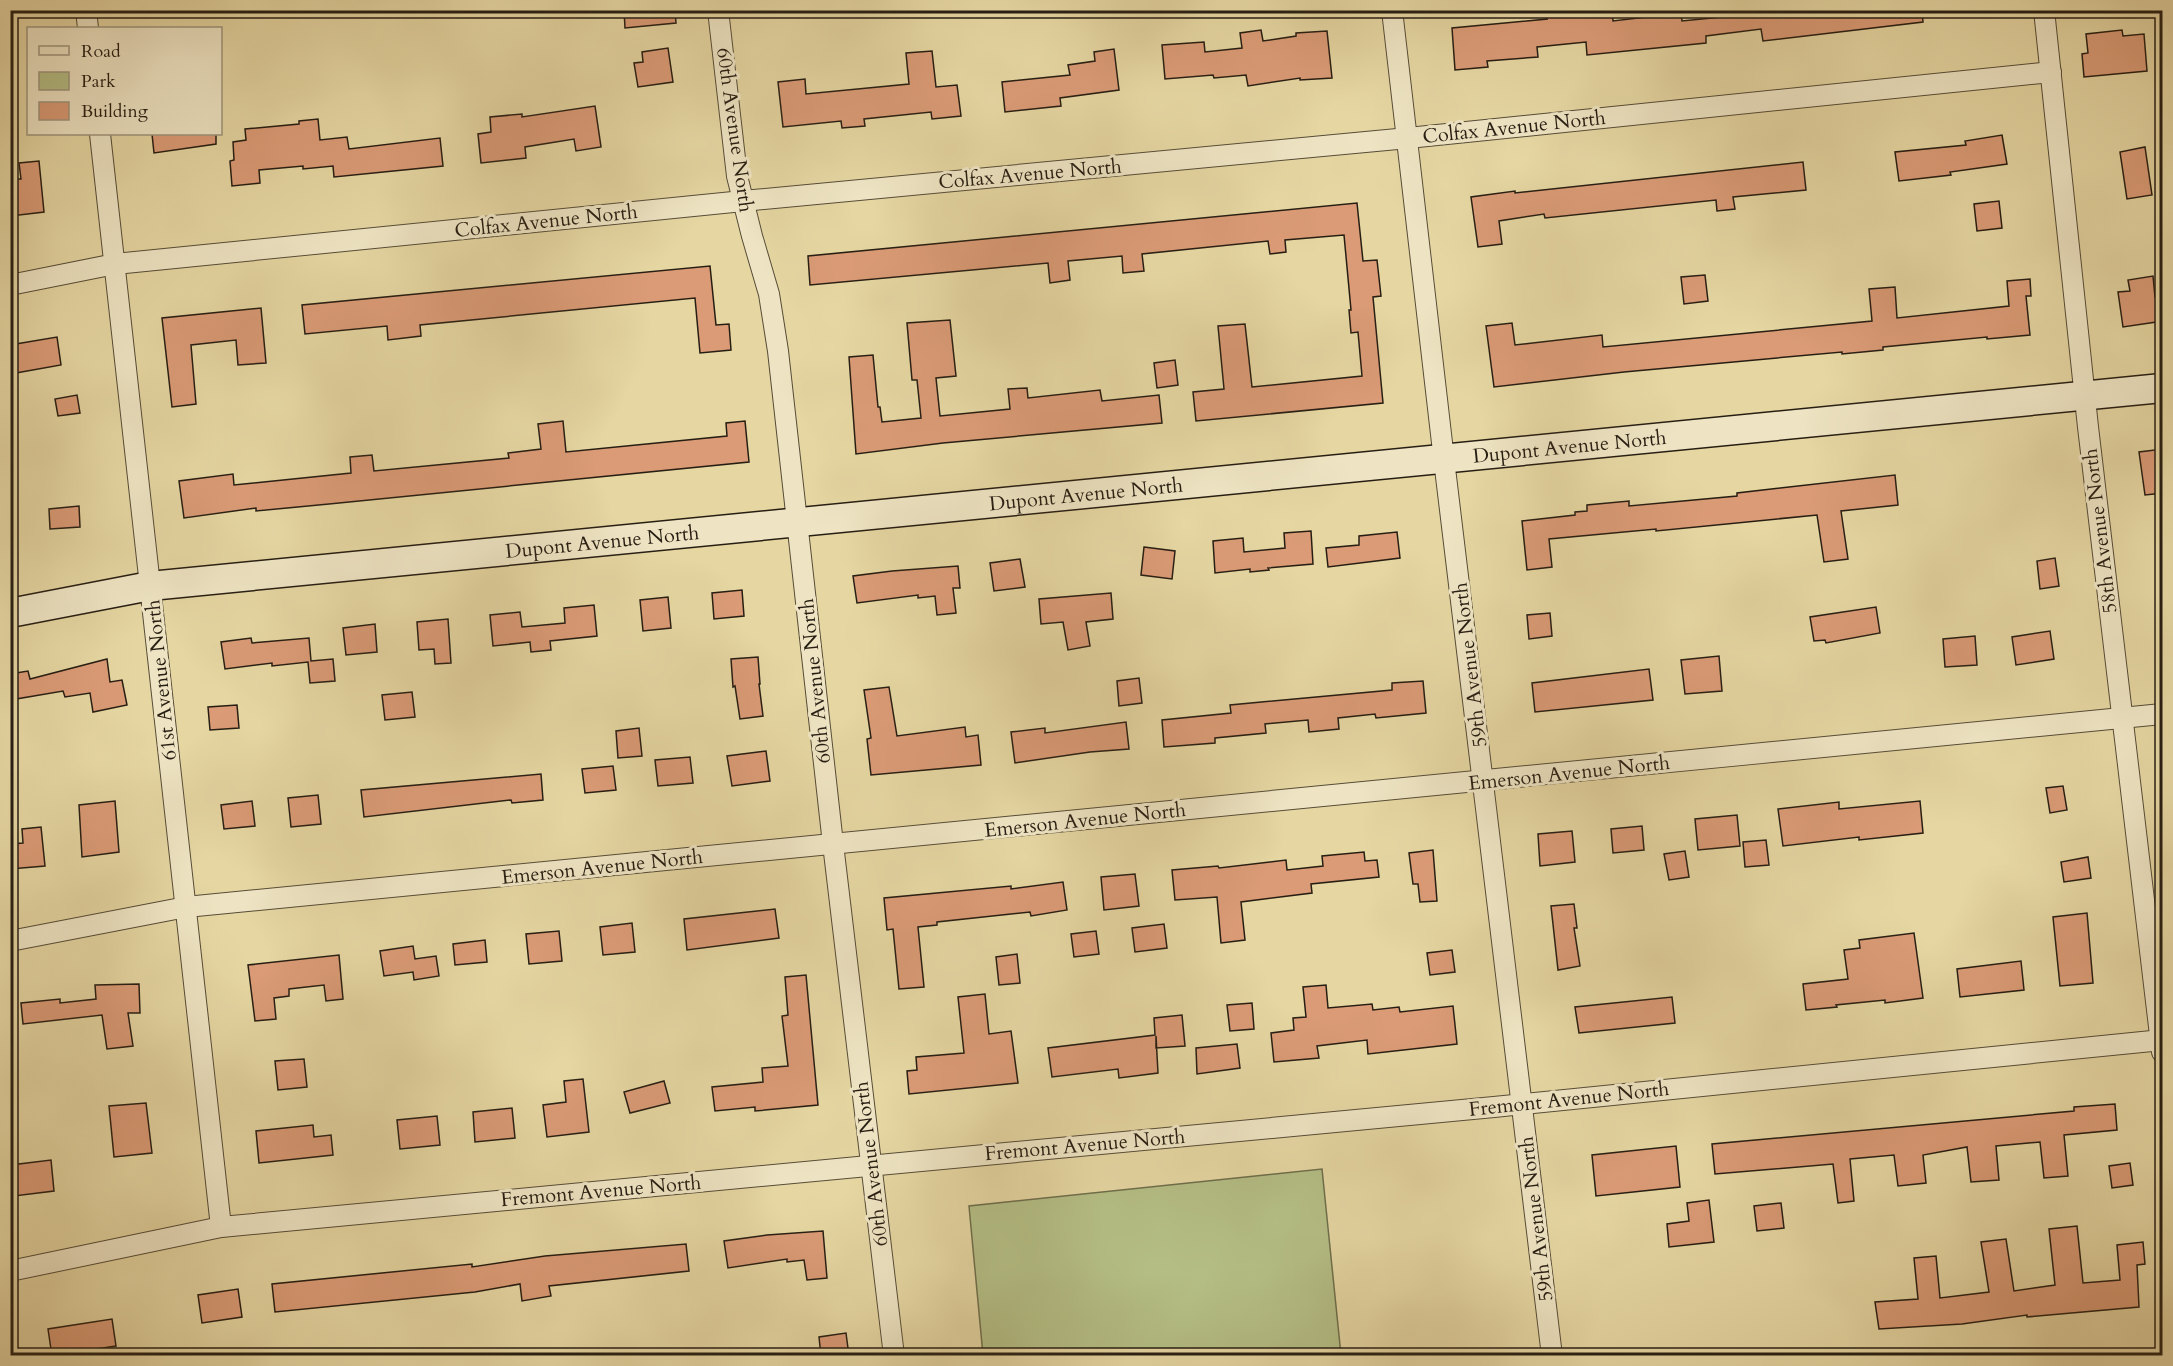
<svg xmlns="http://www.w3.org/2000/svg" width="2173" height="1366" font-family="Cardo,serif">
<style>
.green{fill:#b4be85;stroke:#6e6e4c;stroke-width:1.5}
.building{fill:#da9b76;stroke:#271e13;stroke-width:1.5}
.lines{fill:none;stroke-linecap:round;stroke-linejoin:round}
.street-casing{stroke:#564c37;stroke-width:22}
.secondary-casing{stroke:#271e13;stroke-width:31}
.street{stroke:#eee4c3;stroke-width:20}
.secondary{stroke:#eee4c3;stroke-width:28}
.labels{text-anchor:middle;dominant-baseline:central;stroke-width:6;stroke-linejoin:round;paint-order:stroke}
.street-label{font-size:20px;fill:#271e13;stroke:#eee4c3}
</style>
<rect width="100%" height="100%" fill="#e5d6a2"/>
<filter id="stains"><feTurbulence type="fractalNoise" baseFrequency=".00333" numOctaves="4"/><feColorMatrix values="0 0 0 0 .2 0 0 0 0 .09 0 0 0 0 .02 0 0 0 .5 -.17"/></filter>
<radialGradient id="worn" r=".72"><stop offset=".6" stop-color="#630" stop-opacity="0"/><stop offset="1" stop-color="#630" stop-opacity=".3"/></radialGradient>
<!-- green -->
<path class="green" d="M 1322,1169 L 1341,1355 L 983,1355 L 969,1206 Z"/>
<!-- building -->
<g class="building">
<path d="M 624,10 L 675,10 L 676,23 L 625,28 Z"/>
<path d="M 1608,10 L 1612,10 L 1613,21 L 1681,13 L 1682,21 L 1732,16 L 1732,10 L 1922,10 L 1923,22 L 1763,41 L 1761,29 L 1706,36 L 1706,43 L 1587,55 L 1586,42 L 1537,47 L 1538,57 L 1487,61 L 1488,67 L 1455,70 L 1452,28 L 1547,19 L 1546,17 Z"/>
<path d="M 1261,30 L 1263,41 L 1296,36 L 1296,33 L 1327,31 L 1332,78 L 1300,80 L 1300,78 L 1248,86 L 1246,75 L 1214,78 L 1213,75 L 1165,79 L 1162,45 L 1204,42 L 1205,52 L 1242,48 L 1240,33 Z"/>
<path d="M 2122,30 L 2123,36 L 2144,34 L 2147,71 L 2084,77 L 2082,54 L 2088,53 L 2086,34 Z"/>
<path d="M 668,48 L 673,82 L 638,87 L 634,63 L 643,62 L 642,52 Z"/>
<path d="M 1114,49 L 1119,90 L 1060,98 L 1061,106 L 1005,112 L 1002,82 L 1070,75 L 1068,65 L 1095,61 L 1094,52 Z"/>
<path d="M 932,51 L 936,87 L 957,85 L 961,116 L 932,119 L 931,112 L 864,119 L 865,126 L 842,128 L 841,121 L 783,127 L 778,82 L 805,79 L 806,94 L 909,84 L 906,53 Z"/>
<path d="M 595,106 L 601,147 L 576,151 L 574,139 L 525,147 L 526,158 L 481,163 L 478,134 L 491,132 L 490,117 L 522,114 L 522,117 Z"/>
<path d="M 318,119 L 320,140 L 347,137 L 349,149 L 440,138 L 443,166 L 334,177 L 333,166 L 303,169 L 303,166 L 259,170 L 260,183 L 232,186 L 230,161 L 234,160 L 233,142 L 246,140 L 245,129 L 299,124 L 299,121 Z"/>
<path d="M 152,134 L 216,134 L 216,144 L 154,153 Z"/>
<path d="M 2002,135 L 2007,164 L 1950,172 L 1951,175 L 1899,181 L 1895,152 L 1966,145 L 1965,141 Z"/>
<path d="M 2145,147 L 2152,195 L 2127,199 L 2120,152 Z"/>
<path d="M 39,161 L 44,212 L 11,216 L 10,179 L 21,179 L 19,163 Z"/>
<path d="M 1803,162 L 1806,190 L 1733,197 L 1735,209 L 1717,211 L 1716,200 L 1545,218 L 1544,214 L 1499,221 L 1502,244 L 1478,247 L 1471,197 L 1515,191 L 1515,193 Z"/>
<path d="M 1999,201 L 2002,228 L 1977,231 L 1974,204 Z"/>
<path d="M 1357,203 L 1363,261 L 1377,260 L 1381,296 L 1373,297 L 1383,403 L 1196,421 L 1193,392 L 1224,389 L 1218,326 L 1245,324 L 1252,387 L 1362,376 L 1358,332 L 1351,333 L 1349,310 L 1351,310 L 1344,235 L 1285,240 L 1286,252 L 1270,254 L 1268,241 L 1142,254 L 1144,271 L 1123,273 L 1122,256 L 1068,261 L 1070,280 L 1050,283 L 1048,263 L 810,285 L 808,256 Z"/>
<path d="M 710,266 L 716,325 L 729,324 L 731,350 L 700,353 L 695,298 L 420,325 L 421,336 L 388,340 L 387,326 L 305,334 L 302,305 Z"/>
<path d="M 1705,275 L 1708,301 L 1684,304 L 1681,277 Z"/>
<path d="M 2153,276 L 2155,297 L 2163,296 L 2163,321 L 2123,327 L 2118,292 L 2130,291 L 2128,280 Z"/>
<path d="M 2030,279 L 2031,296 L 2026,296 L 2030,335 L 1987,339 L 1987,337 L 1883,347 L 1883,350 L 1842,354 L 1842,352 L 1624,372 L 1494,387 L 1486,326 L 1512,323 L 1515,345 L 1602,335 L 1603,347 L 1872,321 L 1869,289 L 1895,287 L 1897,318 L 2009,306 L 2007,281 Z"/>
<path d="M 261,308 L 266,363 L 238,365 L 236,340 L 191,345 L 196,404 L 172,407 L 162,318 Z"/>
<path d="M 950,320 L 956,376 L 936,378 L 940,416 L 1010,409 L 1008,389 L 1027,388 L 1028,398 L 1100,390 L 1102,401 L 1159,395 L 1162,423 L 943,443 L 856,454 L 849,357 L 873,355 L 878,407 L 880,407 L 882,422 L 921,418 L 917,380 L 912,380 L 907,323 Z"/>
<path d="M 57,337 L 61,365 L 10,374 L 10,345 Z"/>
<path d="M 1175,360 L 1178,385 L 1157,388 L 1154,363 Z"/>
<path d="M 77,395 L 80,413 L 58,416 L 55,399 Z"/>
<path d="M 563,421 L 566,452 L 727,436 L 726,423 L 745,421 L 749,462 L 329,504 L 256,511 L 256,508 L 184,518 L 179,481 L 233,474 L 234,485 L 351,473 L 350,457 L 372,455 L 374,471 L 509,458 L 508,453 L 541,449 L 538,424 Z"/>
<path d="M 2163,449 L 2163,493 L 2145,495 L 2139,452 Z"/>
<path d="M 1895,475 L 1898,505 L 1841,511 L 1848,559 L 1824,562 L 1817,515 L 1656,531 L 1656,529 L 1549,539 L 1552,567 L 1527,570 L 1522,521 L 1575,515 L 1575,512 L 1587,511 L 1587,505 L 1629,501 L 1629,506 L 1737,496 L 1737,493 Z"/>
<path d="M 79,506 L 80,527 L 50,529 L 49,509 Z"/>
<path d="M 1311,531 L 1313,564 L 1268,568 L 1269,570 L 1250,572 L 1250,569 L 1215,573 L 1213,541 L 1243,538 L 1244,552 L 1285,548 L 1284,533 Z"/>
<path d="M 1397,532 L 1400,558 L 1328,567 L 1326,548 L 1359,545 L 1359,536 Z"/>
<path d="M 1144,547 L 1175,551 L 1172,579 L 1141,575 Z"/>
<path d="M 2055,558 L 2059,586 L 2040,589 L 2037,561 Z"/>
<path d="M 1020,559 L 1025,587 L 994,591 L 990,563 Z"/>
<path d="M 958,566 L 960,588 L 953,588 L 956,613 L 937,615 L 935,596 L 918,598 L 918,595 L 857,603 L 853,576 L 892,571 Z"/>
<path d="M 742,590 L 744,616 L 714,619 L 712,593 Z"/>
<path d="M 1111,593 L 1113,619 L 1086,622 L 1090,646 L 1068,650 L 1063,622 L 1041,624 L 1039,599 Z"/>
<path d="M 668,597 L 671,628 L 643,631 L 640,600 Z"/>
<path d="M 594,605 L 597,636 L 550,641 L 551,650 L 531,652 L 530,642 L 493,646 L 490,615 L 520,612 L 522,627 L 565,623 L 564,608 Z"/>
<path d="M 1876,607 L 1880,633 L 1826,643 L 1825,640 L 1814,641 L 1810,617 Z"/>
<path d="M 1550,613 L 1552,636 L 1529,639 L 1527,615 Z"/>
<path d="M 448,619 L 451,663 L 435,664 L 434,649 L 419,650 L 417,622 Z"/>
<path d="M 375,624 L 377,652 L 346,655 L 343,628 Z"/>
<path d="M 2050,631 L 2054,659 L 2016,665 L 2012,637 Z"/>
<path d="M 1975,636 L 1977,665 L 1945,667 L 1943,639 Z"/>
<path d="M 251,638 L 252,643 L 309,638 L 311,661 L 333,659 L 335,681 L 310,683 L 308,662 L 272,666 L 272,663 L 225,669 L 221,642 Z"/>
<path d="M 1719,656 L 1722,691 L 1685,694 L 1681,660 Z"/>
<path d="M 758,657 L 760,684 L 759,684 L 763,716 L 740,719 L 735,686 L 733,687 L 731,659 Z"/>
<path d="M 107,659 L 110,682 L 122,680 L 127,705 L 93,712 L 90,693 L 65,697 L 63,691 L 10,700 L 10,674 L 28,671 L 30,679 Z"/>
<path d="M 1649,669 L 1653,700 L 1535,712 L 1532,683 Z"/>
<path d="M 1139,678 L 1142,703 L 1119,706 L 1117,681 Z"/>
<path d="M 1423,681 L 1426,713 L 1376,718 L 1375,714 L 1338,718 L 1339,729 L 1309,732 L 1308,720 L 1265,724 L 1266,733 L 1215,738 L 1215,743 L 1164,747 L 1162,720 L 1231,713 L 1230,705 L 1392,690 L 1392,683 Z"/>
<path d="M 889,687 L 897,736 L 965,727 L 966,737 L 978,735 L 981,765 L 871,775 L 867,739 L 871,738 L 864,690 Z"/>
<path d="M 412,692 L 415,717 L 385,720 L 382,695 Z"/>
<path d="M 237,705 L 239,728 L 210,730 L 208,707 Z"/>
<path d="M 1126,722 L 1129,749 L 1090,752 L 1015,763 L 1011,732 L 1045,728 L 1045,733 Z"/>
<path d="M 639,728 L 642,756 L 618,758 L 616,731 Z"/>
<path d="M 766,751 L 770,781 L 732,786 L 727,756 Z"/>
<path d="M 690,757 L 693,783 L 658,786 L 655,760 Z"/>
<path d="M 613,766 L 616,790 L 585,793 L 582,769 Z"/>
<path d="M 541,774 L 543,800 L 512,803 L 511,800 L 364,817 L 361,790 Z"/>
<path d="M 2063,786 L 2067,810 L 2050,813 L 2046,788 Z"/>
<path d="M 318,795 L 321,824 L 291,827 L 288,798 Z"/>
<path d="M 115,801 L 119,852 L 82,857 L 79,805 Z"/>
<path d="M 252,801 L 255,826 L 224,829 L 221,805 Z"/>
<path d="M 1920,801 L 1923,833 L 1859,840 L 1859,837 L 1783,846 L 1778,809 L 1839,802 L 1839,809 Z"/>
<path d="M 1737,815 L 1740,846 L 1698,850 L 1695,819 Z"/>
<path d="M 1642,826 L 1644,850 L 1613,853 L 1611,829 Z"/>
<path d="M 41,827 L 45,866 L 10,869 L 10,844 L 23,843 L 22,829 Z"/>
<path d="M 1572,831 L 1575,862 L 1540,866 L 1538,834 Z"/>
<path d="M 1766,840 L 1769,865 L 1745,867 L 1743,842 Z"/>
<path d="M 1433,850 L 1437,901 L 1420,902 L 1418,884 L 1413,884 L 1409,853 Z"/>
<path d="M 1685,851 L 1689,877 L 1669,880 L 1664,854 Z"/>
<path d="M 1364,852 L 1365,861 L 1377,860 L 1379,877 L 1311,884 L 1312,893 L 1241,902 L 1245,940 L 1221,943 L 1217,897 L 1175,900 L 1172,870 L 1218,866 L 1219,868 L 1286,860 L 1287,870 L 1323,866 L 1322,856 Z"/>
<path d="M 2088,857 L 2091,878 L 2064,882 L 2061,862 Z"/>
<path d="M 1135,874 L 1139,906 L 1104,910 L 1101,877 Z"/>
<path d="M 1063,882 L 1067,910 L 1031,916 L 1030,912 L 937,922 L 937,925 L 918,927 L 924,987 L 899,989 L 893,929 L 887,930 L 884,898 L 1011,886 L 1011,889 Z"/>
<path d="M 1574,904 L 1577,928 L 1574,928 L 1580,966 L 1558,970 L 1551,906 Z"/>
<path d="M 775,909 L 779,938 L 687,950 L 684,919 Z"/>
<path d="M 2087,913 L 2093,983 L 2060,986 L 2053,917 Z"/>
<path d="M 632,923 L 635,952 L 603,955 L 600,927 Z"/>
<path d="M 1164,924 L 1167,948 L 1135,952 L 1132,928 Z"/>
<path d="M 559,931 L 562,961 L 529,964 L 526,934 Z"/>
<path d="M 1096,931 L 1099,954 L 1074,957 L 1071,934 Z"/>
<path d="M 1914,933 L 1923,998 L 1885,1003 L 1885,1000 L 1836,1005 L 1837,1007 L 1806,1010 L 1803,984 L 1848,979 L 1844,950 L 1860,948 L 1859,940 Z"/>
<path d="M 485,940 L 487,962 L 455,965 L 453,944 Z"/>
<path d="M 413,946 L 415,959 L 436,956 L 439,976 L 414,980 L 413,972 L 384,976 L 380,951 Z"/>
<path d="M 1452,950 L 1455,972 L 1430,975 L 1427,953 Z"/>
<path d="M 1017,954 L 1020,983 L 999,985 L 996,957 Z"/>
<path d="M 339,955 L 343,999 L 326,1001 L 324,985 L 289,989 L 289,996 L 274,998 L 276,1019 L 255,1021 L 248,965 Z"/>
<path d="M 2021,961 L 2024,990 L 1960,997 L 1957,969 Z"/>
<path d="M 806,975 L 818,1105 L 755,1111 L 755,1107 L 715,1111 L 712,1087 L 763,1082 L 762,1068 L 788,1066 L 782,1016 L 788,1015 L 785,977 Z"/>
<path d="M 139,984 L 140,1013 L 128,1013 L 133,1046 L 107,1049 L 102,1015 L 23,1024 L 21,1003 L 60,999 L 60,1003 L 96,999 L 95,985 Z"/>
<path d="M 1326,985 L 1328,1008 L 1372,1004 L 1373,1010 L 1399,1007 L 1400,1012 L 1453,1006 L 1457,1044 L 1368,1054 L 1367,1040 L 1317,1046 L 1319,1058 L 1274,1062 L 1271,1033 L 1294,1030 L 1293,1018 L 1306,1017 L 1303,987 Z"/>
<path d="M 985,994 L 989,1034 L 1011,1031 L 1018,1083 L 909,1094 L 907,1071 L 917,1070 L 916,1057 L 964,1053 L 958,997 Z"/>
<path d="M 1672,997 L 1675,1023 L 1579,1033 L 1575,1007 Z"/>
<path d="M 1252,1003 L 1254,1029 L 1230,1031 L 1227,1005 Z"/>
<path d="M 1182,1015 L 1185,1046 L 1156,1048 L 1156,1036 L 1158,1073 L 1119,1078 L 1118,1069 L 1052,1077 L 1048,1048 L 1155,1035 L 1154,1018 Z"/>
<path d="M 1237,1044 L 1240,1068 L 1197,1074 L 1196,1048 Z"/>
<path d="M 304,1059 L 307,1087 L 278,1090 L 275,1061 Z"/>
<path d="M 583,1079 L 589,1132 L 547,1137 L 543,1105 L 566,1102 L 564,1081 Z"/>
<path d="M 664,1081 L 670,1103 L 630,1113 L 624,1092 Z"/>
<path d="M 146,1103 L 152,1153 L 114,1157 L 109,1106 Z"/>
<path d="M 2115,1104 L 2117,1130 L 2064,1135 L 2068,1176 L 2044,1178 L 2040,1142 L 1996,1146 L 1999,1180 L 1971,1182 L 1967,1147 L 1923,1155 L 1926,1183 L 1898,1186 L 1894,1155 L 1850,1159 L 1854,1201 L 1838,1203 L 1833,1164 L 1715,1174 L 1712,1144 L 2074,1111 L 2074,1107 Z"/>
<path d="M 512,1108 L 515,1138 L 475,1142 L 473,1112 Z"/>
<path d="M 437,1116 L 440,1145 L 400,1149 L 397,1120 Z"/>
<path d="M 313,1125 L 314,1137 L 331,1135 L 333,1155 L 259,1163 L 256,1131 Z"/>
<path d="M 1676,1146 L 1680,1187 L 1596,1196 L 1592,1155 Z"/>
<path d="M 51,1160 L 54,1191 L 14,1196 L 11,1165 Z"/>
<path d="M 2130,1163 L 2133,1185 L 2112,1188 L 2109,1166 Z"/>
<path d="M 1709,1200 L 1714,1242 L 1669,1247 L 1667,1224 L 1689,1221 L 1687,1203 Z"/>
<path d="M 1781,1203 L 1784,1228 L 1757,1231 L 1754,1206 Z"/>
<path d="M 2077,1226 L 2083,1283 L 2120,1280 L 2117,1245 L 2143,1242 L 2145,1264 L 2137,1265 L 2139,1307 L 2027,1317 L 2027,1315 L 1962,1324 L 1879,1329 L 1875,1302 L 1918,1299 L 1914,1258 L 1936,1256 L 1940,1298 L 1989,1292 L 1981,1242 L 2006,1239 L 2014,1291 L 2055,1285 L 2049,1229 Z"/>
<path d="M 823,1231 L 827,1278 L 807,1280 L 804,1260 L 787,1262 L 787,1259 L 728,1268 L 724,1241 L 767,1235 Z"/>
<path d="M 686,1244 L 689,1271 L 549,1286 L 551,1296 L 522,1301 L 520,1284 L 475,1292 L 275,1312 L 272,1284 L 472,1264 L 472,1267 L 545,1256 Z"/>
<path d="M 238,1289 L 242,1317 L 202,1323 L 198,1295 Z"/>
<path d="M 112,1319 L 116,1346 L 97,1349 L 98,1356 L 52,1356 L 48,1329 Z"/>
<path d="M 846,1333 L 849,1356 L 821,1356 L 819,1337 Z"/>
</g>
<g class="lines">
<!-- street casing -->
<g class="street-casing">
<g id="street">
<path d="M 86,10 L 88,28"/>
<path d="M 718,10 L 737,176 L 752,236 L 769,294 L 778,351 L 833,844 L 894,1356"/>
<path d="M 1392,10 L 1444,460 L 1552,1356"/>
<path d="M 2044,10 L 2088,427 L 2162,1052"/>
<path d="M 100,134 L 221,1227"/>
<path d="M 10,285 L 115,264 L 743,201 L 1408,138 L 2051,72"/>
<path d="M 10,941 L 186,907 L 2162,714"/>
<path d="M 10,1271 L 221,1227 L 1494,1107 L 2162,1040"/>
</g>
</g>
<!-- secondary casing -->
<g class="secondary-casing">
<g id="secondary">
<path id="s1" d="M 10,613 L 150,586 L 2162,388"/>
</g>
</g>
<!-- street -->
<use href="#street" class="street"/>
<!-- secondary -->
<use href="#secondary" class="secondary"/>
</g>
<g class="labels">
<!-- street labels -->
<g class="street-label">
<text transform="translate(1514 127) rotate(-6)">Colfax Avenue North</text>
<text transform="translate(735 130) rotate(82)">60th Avenue North</text>
<text transform="translate(1030 174) rotate(-5)">Colfax Avenue North</text>
<text transform="translate(546 221) rotate(-6)">Colfax Avenue North</text>
<text stroke="none"><textPath href="#s1" startOffset="1569">Dupont Avenue North</textPath></text>
<text stroke="none"><textPath href="#s1" startOffset="1083">Dupont Avenue North</textPath></text>
<text transform="translate(2100 531) rotate(-97)">58th Avenue North</text>
<text stroke="none"><textPath href="#s1" startOffset="597">Dupont Avenue North</textPath></text>
<text transform="translate(1470 665) rotate(-97)">59th Avenue North</text>
<text transform="translate(161 680) rotate(-96)">61st Avenue North</text>
<text transform="translate(815 681) rotate(-96)">60th Avenue North</text>
<text transform="translate(1569 773) rotate(-6)">Emerson Avenue North</text>
<text transform="translate(1085 820) rotate(-6)">Emerson Avenue North</text>
<text transform="translate(602 867) rotate(-6)">Emerson Avenue North</text>
<text transform="translate(1569 1099) rotate(-6)">Fremont Avenue North</text>
<text transform="translate(1085 1145) rotate(-5)">Fremont Avenue North</text>
<text transform="translate(871 1164) rotate(-97)">60th Avenue North</text>
<text transform="translate(601 1191) rotate(-5)">Fremont Avenue North</text>
<text transform="translate(1536 1219) rotate(-97)">59th Avenue North</text>
</g>
</g>
<!-- margin -->
<rect width="2173" height="1366" fill="none" stroke="#e5d6a2" stroke-width="36"/>
<rect x="12" y="12" width="2149" height="1342" fill="none" stroke="#271e13" stroke-width="3"/>
<rect x="18" y="18" width="2137" height="1330" fill="none" stroke="#271e13" stroke-width="1.5"/>
<!-- legend -->
<rect x="27" y="27" width="195" height="108" fill="#eee4c3" stroke="#9e957d" stroke-width="1.5"/>
<rect x="39" y="46" width="30" height="9" fill="#eee4c3" stroke="#9e957d" stroke-width="1.5"/>
<text x="81" y="57" font-size="18" fill="#271e13">Road</text>
<rect x="39" y="72" width="30" height="18" fill="#b4be85" stroke="#9e957d" stroke-width="1.5"/>
<text x="81" y="87" font-size="18" fill="#271e13">Park</text>
<rect x="39" y="102" width="30" height="18" fill="#da9b76" stroke="#9e957d" stroke-width="1.5"/>
<text x="81" y="117" font-size="18" fill="#271e13">Building</text>
<rect width="100%" height="100%" filter="url(#stains)"/>
<rect width="100%" height="100%" fill="url(#worn)"/>
</svg>
